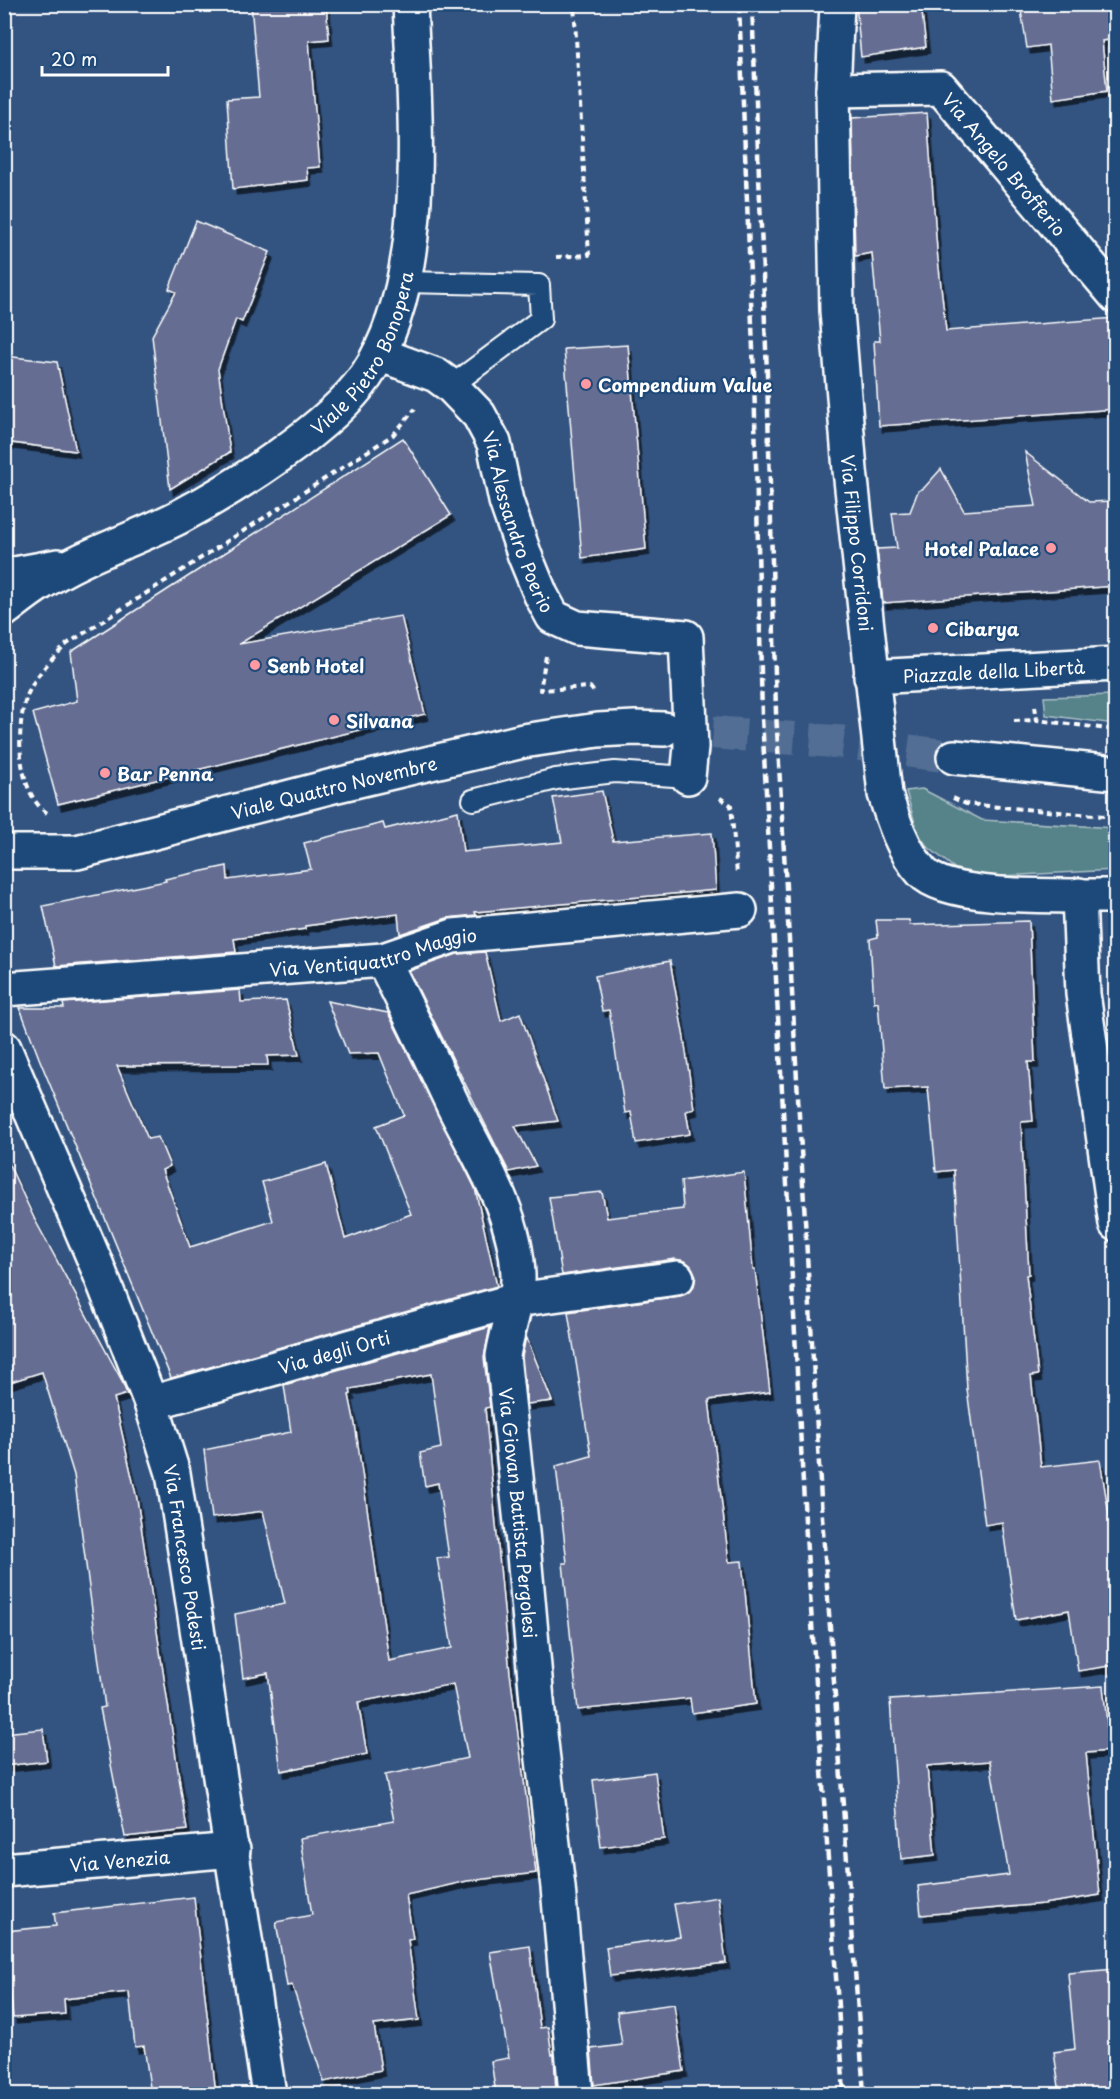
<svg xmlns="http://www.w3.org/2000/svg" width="1120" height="2099" font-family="'Playpen Sans',sans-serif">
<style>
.green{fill:#56828a;stroke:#aac0c4;stroke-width:1.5}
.building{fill:#656d92;stroke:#fff;stroke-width:1.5;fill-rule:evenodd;filter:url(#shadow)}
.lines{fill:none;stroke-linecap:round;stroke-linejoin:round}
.tertiary-tunnel{stroke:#526e94;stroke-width:33;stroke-dasharray:33 16;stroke-linecap:butt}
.service-casing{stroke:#fff;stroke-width:24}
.minor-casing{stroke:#fff;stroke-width:38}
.tertiary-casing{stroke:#fff;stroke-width:38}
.secondary-casing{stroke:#fff;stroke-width:38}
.path{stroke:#fff;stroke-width:4;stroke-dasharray:6 4.5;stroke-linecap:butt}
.service{stroke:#1f4a7a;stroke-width:20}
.minor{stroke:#1f4a7a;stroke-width:33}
.tertiary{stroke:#1f4a7a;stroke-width:33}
.secondary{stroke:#1f4a7a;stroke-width:33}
.rail{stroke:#fff;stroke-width:4.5;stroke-dasharray:9 4.5;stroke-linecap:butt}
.poi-dot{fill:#ff9aa2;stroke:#1f4a7a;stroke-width:2}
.labels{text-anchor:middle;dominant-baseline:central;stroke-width:4.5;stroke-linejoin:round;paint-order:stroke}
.street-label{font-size:18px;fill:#fff;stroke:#1f4a7a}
.poi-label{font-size:18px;font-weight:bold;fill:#fff;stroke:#1f4a7a;text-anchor:start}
</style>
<defs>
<filter id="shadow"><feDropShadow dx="3.5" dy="6" stdDeviation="0" flood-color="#0009"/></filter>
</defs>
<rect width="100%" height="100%" fill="#335481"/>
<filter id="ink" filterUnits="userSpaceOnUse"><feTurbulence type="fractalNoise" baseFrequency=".0167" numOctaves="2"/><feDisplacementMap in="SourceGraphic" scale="12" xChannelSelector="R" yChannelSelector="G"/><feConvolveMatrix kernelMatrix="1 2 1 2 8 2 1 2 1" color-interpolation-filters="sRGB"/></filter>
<g filter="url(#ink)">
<!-- green -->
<g class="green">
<path d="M 1115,695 L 1115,724 L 1046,715 L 1044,697 Z"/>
<path d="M 922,789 L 982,820 L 1115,828 L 1115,870 L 981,877 L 958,871 L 928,847 L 918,834 L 906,791 Z"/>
</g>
<!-- building -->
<g class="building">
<path d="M 251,4 L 326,4 L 329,39 L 309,41 L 320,167 L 307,168 L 308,180 L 233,189 L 227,99 L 259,97 Z"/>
<path d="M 856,4 L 921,4 L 926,47 L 861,57 Z"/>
<path d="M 1020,4 L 1116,4 L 1116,39 L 1102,41 L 1107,91 L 1053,99 L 1048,45 L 1027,48 Z"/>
<path d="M 927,113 L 937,250 L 946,331 L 1116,318 L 1116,409 L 879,426 L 874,341 L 880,341 L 872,253 L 855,256 L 852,118 Z"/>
<path d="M 196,221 L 270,252 L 242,322 L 236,319 L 218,369 L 230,452 L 170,489 L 152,336 L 176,292 L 169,289 Z"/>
<path d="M 628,345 L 646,549 L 582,558 L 564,349 Z"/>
<path d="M 4,356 L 57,362 L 76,451 L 4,442 Z"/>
<path d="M 403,438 L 451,515 L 239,644 L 401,616 L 425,714 L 58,804 L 33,713 L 77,701 L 71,652 Z"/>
<path d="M 1025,452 L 1089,502 L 1114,501 L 1116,586 L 883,603 L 877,549 L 897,548 L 892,513 L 910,512 L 918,491 L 924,488 L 941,469 L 964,511 L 1036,506 Z"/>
<path d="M 602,791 L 613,841 L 712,833 L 716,890 L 475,912 L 476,915 L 447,918 L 400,934 L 398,914 L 305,926 L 305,929 L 234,939 L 236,952 L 56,966 L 43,906 L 166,881 L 165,879 L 227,866 L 228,880 L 311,869 L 304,843 L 383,823 L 385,829 L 458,811 L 463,852 L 562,842 L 553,798 Z"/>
<path d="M 876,920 L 909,920 L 910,925 L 1029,921 L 1035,1062 L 1028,1062 L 1033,1121 L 1021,1122 L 1029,1274 L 1026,1275 L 1038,1375 L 1031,1376 L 1041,1467 L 1100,1460 L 1116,1557 L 1116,1665 L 1078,1671 L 1069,1610 L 1016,1620 L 1002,1522 L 985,1525 L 967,1389 L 954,1170 L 936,1172 L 928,1087 L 885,1089 L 878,1002 L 874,1003 L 870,939 L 878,937 Z"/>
<path d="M 485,952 L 501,1021 L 520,1013 L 558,1121 L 515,1126 L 536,1166 L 509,1172 L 409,971 L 457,954 Z"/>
<path d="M 670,961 L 684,1038 L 694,1109 L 686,1111 L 690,1134 L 636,1143 L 631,1112 L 625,1113 L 609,1010 L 602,1011 L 595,976 Z"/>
<path d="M 240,990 L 241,1002 L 286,1000 L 299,1055 L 267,1056 L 268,1065 L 117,1066 L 148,1139 L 158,1137 L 170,1166 L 162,1170 L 190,1247 L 273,1221 L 262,1182 L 326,1164 L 345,1239 L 411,1214 L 376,1126 L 404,1115 L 379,1053 L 348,1054 L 327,1001 L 388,1013 L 475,1188 L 497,1286 L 171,1378 L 39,1058 L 20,1008 L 64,1008 L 63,1003 Z"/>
<path d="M 4,1154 L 35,1220 L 121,1379 L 127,1394 L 114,1398 L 137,1499 L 187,1830 L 125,1837 L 100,1708 L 105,1707 L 74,1475 L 42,1372 L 4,1384 Z"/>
<path d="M 744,1172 L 753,1270 L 755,1270 L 770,1392 L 709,1400 L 729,1562 L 742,1561 L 756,1704 L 692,1713 L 690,1698 L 578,1710 L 563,1563 L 567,1563 L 556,1466 L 591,1456 L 568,1312 L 680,1296 L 689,1292 L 694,1286 L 696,1276 L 691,1266 L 685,1261 L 675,1259 L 562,1275 L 549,1197 L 602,1192 L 607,1218 L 683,1209 L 681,1181 Z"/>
<path d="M 490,1327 L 484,1358 L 490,1407 L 485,1408 L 510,1673 L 536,1873 L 467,1881 L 406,1895 L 413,1939 L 408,1940 L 419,2020 L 374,2025 L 381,2070 L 324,2082 L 292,1985 L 287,1986 L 276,1922 L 312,1915 L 300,1838 L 394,1821 L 385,1775 L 468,1758 L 453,1684 L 358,1702 L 367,1754 L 281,1771 L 268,1673 L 243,1678 L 235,1614 L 285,1604 L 263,1511 L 212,1518 L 204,1450 L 291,1432 L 284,1385 ZM 431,1374 L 441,1448 L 420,1453 L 425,1486 L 438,1483 L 449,1557 L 437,1558 L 452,1648 L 389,1661 L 355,1424 L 349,1395 L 351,1394 L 350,1389 Z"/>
<path d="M 526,1336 L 552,1401 L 527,1404 L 522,1357 Z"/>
<path d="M 1103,1686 L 1110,1751 L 1086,1753 L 1100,1895 L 1043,1904 L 921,1915 L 918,1886 L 1009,1875 L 990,1761 L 927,1766 L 935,1855 L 901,1859 L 890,1700 Z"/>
<path d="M 43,1729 L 47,1761 L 4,1766 L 4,1733 Z"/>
<path d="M 655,1772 L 664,1839 L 601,1847 L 593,1780 Z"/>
<path d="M 194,1897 L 216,2094 L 151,2094 L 144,2046 L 135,2047 L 129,1992 L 64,1999 L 65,2014 L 13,2018 L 5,1931 L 56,1926 L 54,1913 Z"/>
<path d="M 718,1897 L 726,1963 L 610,1976 L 606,1947 L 680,1937 L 674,1904 Z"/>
<path d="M 530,1946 L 540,2028 L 548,2027 L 552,2055 L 554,2054 L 556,2094 L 496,2094 L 491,2061 L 509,2058 L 490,1952 Z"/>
<path d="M 1116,1969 L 1116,2094 L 1060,2094 L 1054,2052 L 1075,2049 L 1068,1973 Z"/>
<path d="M 674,2004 L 684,2071 L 594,2085 L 591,2049 L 622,2045 L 617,2012 Z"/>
</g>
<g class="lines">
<!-- tertiary-tunnel -->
<path class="tertiary-tunnel" d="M 664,729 L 842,742 L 954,757"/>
<!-- service casing -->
<g class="service-casing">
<g id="service">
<path d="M 404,282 L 539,285 L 541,319 L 451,386"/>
<path d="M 473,800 L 556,779 L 615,772 L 688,777"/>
</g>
</g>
<!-- minor casing -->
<g class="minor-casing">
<g id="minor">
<path id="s1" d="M 837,4 L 833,90 L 837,311 L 850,470 L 885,794 C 893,820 903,851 922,872 C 949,902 1074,895 1116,896"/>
<path id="s2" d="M 833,90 L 941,88 L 1116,296"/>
<path id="s3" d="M 379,354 L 436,375 L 451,386 L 479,415 L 494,443 L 506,501 L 525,556 L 541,595 L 553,617 L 577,628 L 686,637 L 691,747 L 688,777"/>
<path id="s4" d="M 871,677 L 1116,664"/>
<path d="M 1079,895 L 1083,994 L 1116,1224"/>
<path id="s5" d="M 383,960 C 407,1008 430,1056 453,1105 C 480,1159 516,1213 518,1275 C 519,1302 507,1329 503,1356 L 522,1532 L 540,1734 L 558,1887 L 576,2094"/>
<path id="s6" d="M 4,989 L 383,960 L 453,936 L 740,910"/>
<path id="s7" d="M 151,1403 L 516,1300 L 677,1278"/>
<path id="s8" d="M 4,1870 L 233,1850"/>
</g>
</g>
<!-- tertiary casing -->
<g class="tertiary-casing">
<g id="tertiary">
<path d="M 954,757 L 1116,773"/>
<path id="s9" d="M 4,852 L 77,852 L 333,786 L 523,741 L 598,730 L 635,728 L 664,729"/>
</g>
</g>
<!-- secondary casing -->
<g class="secondary-casing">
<g id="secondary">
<path d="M 4,576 L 58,566"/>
<path id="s10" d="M 4,610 C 16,601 28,591 41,583 C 83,555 134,540 179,517 C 236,487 330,428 366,376 C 431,281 415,115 410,4"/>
<path id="s11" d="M 4,1048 L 97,1266 L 151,1403 L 173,1473 L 269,2094"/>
</g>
</g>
<!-- path -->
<g class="path">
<path d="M 556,257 L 589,255 L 574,4"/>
<path d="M 546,656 L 540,690 L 590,687 L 594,692"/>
<path d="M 1035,706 L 1037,720 L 1116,730"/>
<path d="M 1014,721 L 1036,720"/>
<path d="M 720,798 L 731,805 L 737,874"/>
<path d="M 953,798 L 966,804 L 1116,817"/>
<path d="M 47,813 C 17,793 15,727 27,696 C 35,675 52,659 67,644 L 393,435 L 415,409"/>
</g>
<!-- service -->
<use href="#service" class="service"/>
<!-- minor -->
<use href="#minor" class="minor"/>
<!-- tertiary -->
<use href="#tertiary" class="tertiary"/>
<!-- secondary -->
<use href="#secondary" class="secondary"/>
<!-- rail -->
<g class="rail">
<path d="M 739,4 L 754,374 L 762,717 L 805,1521 L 844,2094"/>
<path d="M 752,4 L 767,373 L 776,712 L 822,1517 L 864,2094"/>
</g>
</g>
</g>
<!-- markers -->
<g class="poi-dot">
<circle cx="586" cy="384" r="6"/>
<circle cx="1051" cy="548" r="6"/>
<circle cx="933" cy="628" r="6"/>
<circle cx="255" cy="665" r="6"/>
<circle cx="334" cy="720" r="6"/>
<circle cx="105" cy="773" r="6"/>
</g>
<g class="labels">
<!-- street labels -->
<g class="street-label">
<text stroke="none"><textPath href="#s2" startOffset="207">Via Angelo Brofferio</textPath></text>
<text stroke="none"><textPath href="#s10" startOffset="453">Viale Pietro Bonopera</textPath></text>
<text stroke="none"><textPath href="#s3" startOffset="234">Via Alessandro Poerio</textPath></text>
<text stroke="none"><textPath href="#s1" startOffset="540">Via Filippo Corridoni</textPath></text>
<text stroke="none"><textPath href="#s4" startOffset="123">Piazzale della Libertà</textPath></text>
<text stroke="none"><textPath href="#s9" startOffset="338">Viale Quattro Novembre</textPath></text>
<text stroke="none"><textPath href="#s6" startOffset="372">Via Ventiquattro Maggio</textPath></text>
<text stroke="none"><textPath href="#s7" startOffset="190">Via degli Orti</textPath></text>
<text stroke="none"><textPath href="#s5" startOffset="585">Via Giovan Battista Pergolesi</textPath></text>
<text stroke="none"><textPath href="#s11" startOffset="543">Via Francesco Podesti</textPath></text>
<text stroke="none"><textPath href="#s8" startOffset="116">Via Venezia</textPath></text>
</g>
<!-- poi labels -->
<g class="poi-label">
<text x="598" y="384">Compendium Value</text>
<text x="1039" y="548" text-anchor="end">Hotel Palace</text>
<text x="945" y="628">Cibarya</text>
<text x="267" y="665">Senb Hotel</text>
<text x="346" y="720">Silvana</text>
<text x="117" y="773">Bar Penna</text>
</g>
</g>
<!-- margin -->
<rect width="1120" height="2099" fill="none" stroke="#1f4a7a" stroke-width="24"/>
<rect x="12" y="12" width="1096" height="2075" fill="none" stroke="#fff" stroke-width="2" filter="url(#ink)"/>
<!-- scale -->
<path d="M42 66v9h126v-9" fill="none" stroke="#ffffff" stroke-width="3"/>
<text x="51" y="66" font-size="18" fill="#ffffff" stroke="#1f4a7a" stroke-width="4.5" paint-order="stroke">20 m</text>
</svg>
